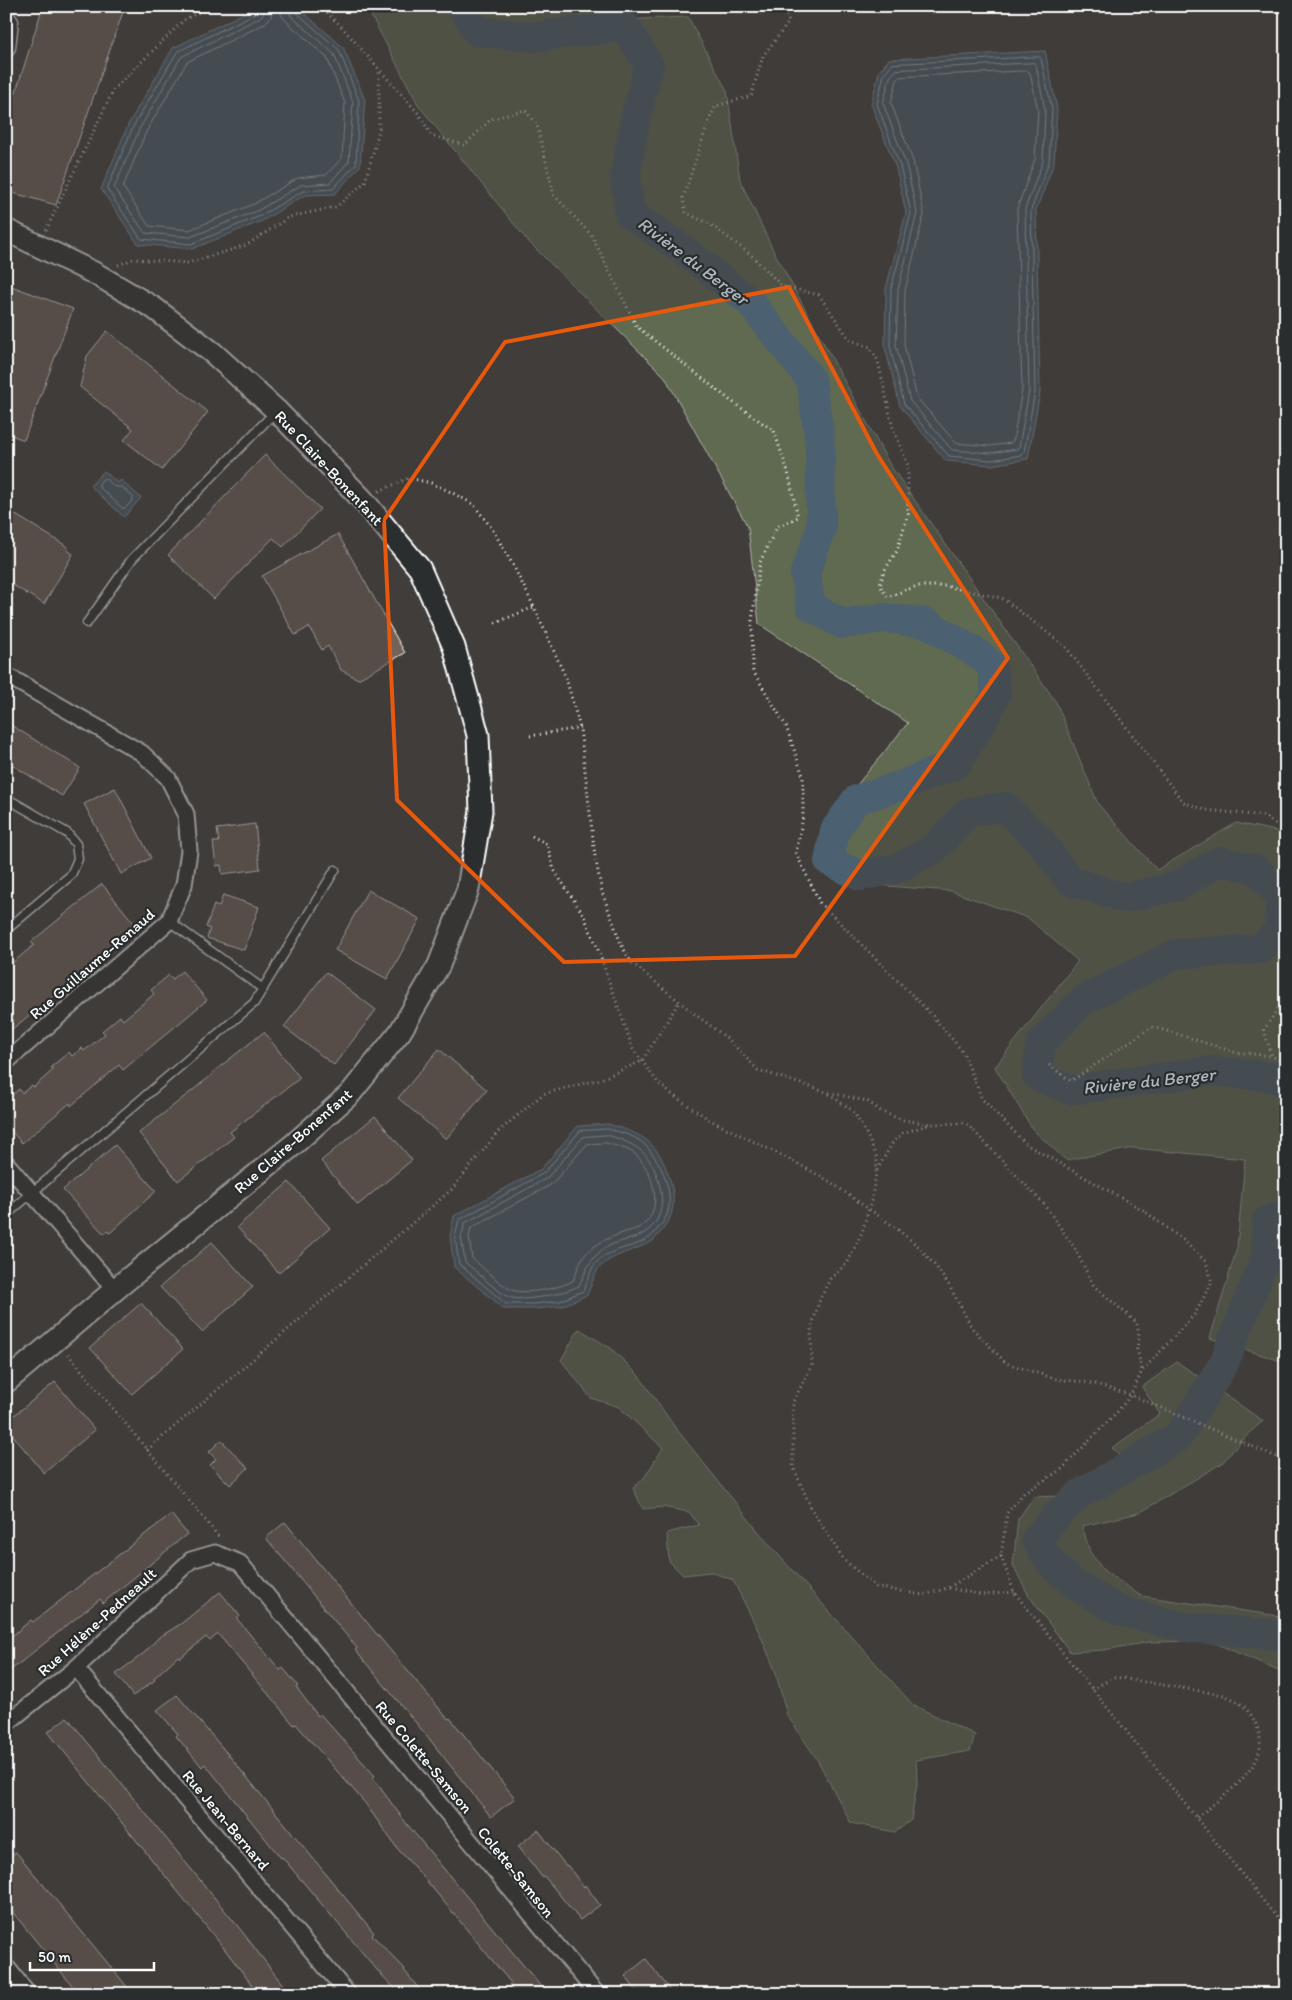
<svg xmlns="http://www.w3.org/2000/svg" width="1292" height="2000" font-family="Itim,sans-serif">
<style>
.green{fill:#606a51;stroke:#b0b4a8}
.water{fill:#4c606f;stroke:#94a0a9}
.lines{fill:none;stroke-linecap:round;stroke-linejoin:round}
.shore{stroke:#b7bfc5;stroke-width:1}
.river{stroke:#4c606f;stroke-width:30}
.building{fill:#72625a;stroke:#fff}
.lane-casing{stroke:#fff;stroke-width:11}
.street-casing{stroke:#fff;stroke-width:19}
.secondary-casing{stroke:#fff;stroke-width:25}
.path{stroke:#fff;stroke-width:3;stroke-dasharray:1 4;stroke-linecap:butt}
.lane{stroke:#2a2d2e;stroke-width:8}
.street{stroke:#2a2d2e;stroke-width:15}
.secondary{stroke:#2a2d2e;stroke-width:21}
.marked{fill:none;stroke:#e8590c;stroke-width:4;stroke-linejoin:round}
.labels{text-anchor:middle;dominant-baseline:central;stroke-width:4.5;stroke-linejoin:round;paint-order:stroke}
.street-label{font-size:16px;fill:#fff;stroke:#2a2d2e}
.water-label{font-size:18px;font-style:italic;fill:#aeb7be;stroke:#2a2d2e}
</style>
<rect width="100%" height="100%" fill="#403d3b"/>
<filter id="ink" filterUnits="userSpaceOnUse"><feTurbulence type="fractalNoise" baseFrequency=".02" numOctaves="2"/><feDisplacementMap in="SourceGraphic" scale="10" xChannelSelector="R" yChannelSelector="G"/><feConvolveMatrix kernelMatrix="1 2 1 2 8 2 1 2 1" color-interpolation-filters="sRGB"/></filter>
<g filter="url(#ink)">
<!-- green -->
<g class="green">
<path d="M 366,6 L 598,6 L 621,20 L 688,17 L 727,91 L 740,180 L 773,250 L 890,465 L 1056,702 L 1098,804 L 1157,870 L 1236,823 L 1286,833 L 1286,1350 L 1281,1361 L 1210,1338 L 1237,1248 L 1245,1159 L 1134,1148 L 1066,1160 L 1033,1130 L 995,1067 L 1078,961 L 1028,918 L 951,891 L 850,883 L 824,825 L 908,723 L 759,624 L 748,527 L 665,377 L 527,240 L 419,106 Z"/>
<path d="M 579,1329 L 612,1349 L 639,1376 L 674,1426 L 766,1541 L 913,1705 L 975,1735 L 970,1751 L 916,1760 L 917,1784 L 911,1820 L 895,1832 L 851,1823 L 817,1759 L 787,1715 L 775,1670 L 760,1634 L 733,1580 L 711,1572 L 683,1575 L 669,1561 L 667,1533 L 699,1525 L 689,1512 L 663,1507 L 643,1509 L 633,1488 L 644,1478 L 663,1448 L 619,1407 L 591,1398 L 561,1360 Z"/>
<path d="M 1177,1362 L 1263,1421 L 1249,1433 L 1222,1463 L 1139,1513 L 1082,1526 L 1090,1552 L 1104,1571 L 1141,1596 L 1286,1617 L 1286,1671 L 1276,1669 L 1210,1641 L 1149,1642 L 1104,1650 L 1070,1652 L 1029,1596 L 1013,1565 L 1018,1519 L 1034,1497 L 1060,1496 L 1120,1455 L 1112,1448 L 1160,1414 L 1142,1387 Z"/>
</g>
<!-- water -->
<g class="water">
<path d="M 297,7 L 343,47 L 365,100 L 360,166 L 335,194 L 305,195 L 262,221 L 192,249 L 138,244 L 101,189 L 129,123 L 173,48 L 254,8 Z"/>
<path d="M 1045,51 L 1057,109 L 1054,163 L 1036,210 L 1040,392 L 1028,459 L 991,465 L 946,461 L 900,406 L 885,347 L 886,288 L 906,213 L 896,168 L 871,104 L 879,72 L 889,59 Z"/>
<path d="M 104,471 L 118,483 L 121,480 L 141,498 L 124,517 L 90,486 Z"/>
<path d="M 608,1124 C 638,1133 656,1139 667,1171 C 676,1195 677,1215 659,1234 C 656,1237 654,1241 651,1242 C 633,1252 615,1253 600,1267 C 594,1274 591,1287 587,1295 L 562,1306 L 535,1309 L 504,1309 L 454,1267 L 450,1236 L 454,1216 L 541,1169 L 578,1126 Z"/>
</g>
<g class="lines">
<!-- shore -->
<g class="shore">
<path d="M 259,6 L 256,13 L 177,52 L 134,125 L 107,189 L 141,239 L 191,244 L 260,216 L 303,191 L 333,189 L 356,164 L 359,101 L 339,50 L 296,12 L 294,6"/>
<path d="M 265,6 L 264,13 L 259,18 L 181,57 L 140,128 L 114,188 L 145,233 L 190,237 L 257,211 L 301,185 L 330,183 L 349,161 L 353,102 L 334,54 L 291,16 L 288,6"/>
<path d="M 273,6 L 271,17 L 264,24 L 187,62 L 146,132 L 123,187 L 149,226 L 189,230 L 254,204 L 298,178 L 326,175 L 342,158 L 345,103 L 327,58 L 285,20 L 281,14 L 280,6"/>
<path d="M 1039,57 L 1041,59 L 1052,109 L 1049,162 L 1031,210 L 1035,391 L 1024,453 L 1022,455 L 991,460 L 949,456 L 904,404 L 890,346 L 891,289 L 911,213 L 900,166 L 877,104 L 884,74 L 892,64 Z"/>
<path d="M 1034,63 L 1036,65 L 1045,110 L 1043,161 L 1025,209 L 1029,391 L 1019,447 L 1017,449 L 990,453 L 952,450 L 910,401 L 896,345 L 898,290 L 917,213 L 906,164 L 883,103 L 890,77 L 896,70 Z"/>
<path d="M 1028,71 L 1030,73 L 1038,110 L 1035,159 L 1017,209 L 1022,390 L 1013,441 L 1011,443 L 990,446 L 956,443 L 917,398 L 904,345 L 905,291 L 924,214 L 913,161 L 891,103 L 897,80 L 900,77 Z"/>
<path d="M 103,479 L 106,479 L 115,487 L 122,487 L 133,497 L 133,500 L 125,508 L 122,508 L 99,487 L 99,484 Z"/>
<path d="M 607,1129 C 620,1132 635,1135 645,1145 C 663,1163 680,1203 661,1225 C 657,1229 654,1234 650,1237 C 634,1250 607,1246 593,1267 C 589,1274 587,1284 583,1291 L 560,1301 L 534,1304 L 506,1304 L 459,1264 L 455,1237 L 459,1220 L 544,1173 L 580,1131 Z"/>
<path d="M 607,1135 C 633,1143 648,1150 657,1176 C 664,1196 665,1218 646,1232 C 635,1240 619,1240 607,1247 C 591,1256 586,1270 579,1286 C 564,1293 522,1304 507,1296 C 495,1290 476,1271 465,1262 L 461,1237 L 465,1223 L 547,1178 L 583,1137 Z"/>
<path d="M 606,1143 C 616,1146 627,1148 635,1154 C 653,1170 665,1209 642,1226 C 636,1230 627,1231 620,1234 C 606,1239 590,1246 582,1259 C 578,1266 576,1274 573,1281 C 558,1288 528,1295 512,1290 C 504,1288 479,1264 472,1258 L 469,1237 L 471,1228 L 552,1184 L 587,1144 Z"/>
</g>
<!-- river -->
<g class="river">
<path d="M 462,6 L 477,31 L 533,37 L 625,26 L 649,65 L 635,121 L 625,176 L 630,214 L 685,251 L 750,302 L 811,380 L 820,442 L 821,530 L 805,573 L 811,606 L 842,624 L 884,618 L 926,623 L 980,655 L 992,666 L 996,693 L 985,717 L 956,764 L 900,786 L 856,800 L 835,830 L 829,861 L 860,876 L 898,868 L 934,849 L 968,812 L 1005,807 L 1040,841 L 1070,881 L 1125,898 L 1177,886 L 1220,861 L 1257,870 L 1281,898 L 1279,930 L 1261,949 L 1176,954 L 1083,1000 L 1041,1043 L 1037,1076 L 1070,1090 L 1209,1071 L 1275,1077 L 1286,1083"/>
<path d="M 1286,1214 L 1267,1221 L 1266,1256 L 1224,1363 L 1178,1437 L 1080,1494 L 1059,1513 L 1036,1540 L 1051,1563 L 1075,1585 L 1120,1611 L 1184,1627 L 1286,1636"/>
</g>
</g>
<!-- building -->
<g class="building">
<path d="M 43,6 L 125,6 L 56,205 L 6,191 L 6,116 L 8,117 Z"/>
<path d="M 6,284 L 73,309 L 24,440 L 6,433 Z"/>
<path d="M 107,331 L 208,412 L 162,470 L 124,440 L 133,429 L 80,387 L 87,356 Z"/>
<path d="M 265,455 L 320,509 L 283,547 L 273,538 L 214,599 L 168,555 Z"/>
<path d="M 6,509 L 68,547 L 67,550 L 73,554 L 44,604 L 6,581 Z"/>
<path d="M 338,534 L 405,653 L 358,679 L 341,670 L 328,646 L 322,650 L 309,627 L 295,635 L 262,576 Z"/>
<path d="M 6,722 L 80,768 L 62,796 L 6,761 Z"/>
<path d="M 115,788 L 151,858 L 121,874 L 84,804 Z"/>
<path d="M 255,824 L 260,869 L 222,874 L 221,865 L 216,866 L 213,842 L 219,842 L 217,829 Z"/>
<path d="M 102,884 L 138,928 L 6,1034 L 6,968 L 34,945 L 31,942 Z"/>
<path d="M 368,890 L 420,919 L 387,979 L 335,950 Z"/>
<path d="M 223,895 L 259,907 L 244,950 L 207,938 L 210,929 L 206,927 L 214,905 L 219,907 Z"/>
<path d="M 182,971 L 207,1000 L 123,1070 L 119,1065 L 71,1106 L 70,1103 L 22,1143 L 6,1125 L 6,1100 L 19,1089 L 22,1093 L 32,1085 L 34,1087 L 53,1070 L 51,1067 L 69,1052 L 72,1056 L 82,1048 L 84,1051 L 105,1034 L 102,1031 L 120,1016 L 123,1020 L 154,994 L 151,990 L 169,975 L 173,979 Z"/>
<path d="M 326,972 L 376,1010 L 334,1065 L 284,1027 Z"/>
<path d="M 264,1032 L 300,1078 L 230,1132 L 234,1137 L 178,1181 L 139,1133 L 213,1074 L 212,1073 Z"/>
<path d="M 439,1049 L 487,1090 L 446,1139 L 398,1098 Z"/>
<path d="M 375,1116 L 412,1160 L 358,1205 L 321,1161 Z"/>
<path d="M 115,1145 L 156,1191 L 110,1233 L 108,1231 L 104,1234 L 63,1190 Z"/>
<path d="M 289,1182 L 330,1228 L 279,1273 L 237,1227 Z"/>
<path d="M 212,1242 L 253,1287 L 202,1332 L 160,1287 Z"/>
<path d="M 141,1303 L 183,1349 L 132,1394 L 90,1348 Z"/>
<path d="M 55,1382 L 95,1430 L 44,1473 L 6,1427 L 6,1422 Z"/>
<path d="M 221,1440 L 248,1468 L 230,1485 L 210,1465 L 216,1459 L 209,1452 Z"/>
<path d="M 171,1514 L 187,1534 L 103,1603 L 100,1599 L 6,1674 L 6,1641 L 31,1620 L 33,1622 Z"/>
<path d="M 285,1522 L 370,1626 L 448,1719 L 450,1718 L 515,1798 L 491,1817 L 427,1736 L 355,1650 L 357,1648 L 266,1538 Z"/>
<path d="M 220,1592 L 240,1616 L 237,1619 L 280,1670 L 283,1668 L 298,1686 L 296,1687 L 318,1716 L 320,1714 L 375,1776 L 373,1778 L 406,1823 L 547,1994 L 516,1994 L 509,1985 L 511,1983 L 425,1879 L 397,1848 L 365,1803 L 296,1724 L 294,1725 L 218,1634 L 210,1641 L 206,1637 L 180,1658 L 178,1656 L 154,1678 L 155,1680 L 133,1696 L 116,1674 L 144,1653 L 158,1638 L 182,1623 Z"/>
<path d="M 177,1695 L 227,1753 L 374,1933 L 372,1935 L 405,1969 L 404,1970 L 423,1994 L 400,1994 L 377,1970 L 282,1857 L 281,1858 L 205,1764 L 202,1767 L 176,1736 L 178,1734 L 157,1710 Z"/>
<path d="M 67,1717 L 240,1929 L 290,1994 L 259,1994 L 223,1947 L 48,1732 Z"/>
<path d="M 538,1830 L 566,1866 L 567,1865 L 584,1887 L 585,1885 L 600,1905 L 580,1920 L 544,1876 L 542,1877 L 518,1846 Z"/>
<path d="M 16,1852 L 60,1905 L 133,1994 L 78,1994 L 75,1989 L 6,1904 L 6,1860 Z"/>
<path d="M 646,1959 L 673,1994 L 639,1994 L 625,1976 Z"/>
</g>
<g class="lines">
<!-- lane casing -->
<g class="lane-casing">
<g id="lane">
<path d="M 6,9 L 14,21 L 11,48 L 6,57"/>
<path d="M 87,623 L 132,559 L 275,412"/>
<path d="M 6,798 L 67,833 L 76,844 L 78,859 L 71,875 L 6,930"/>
<path d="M 169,921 L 263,989"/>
<path d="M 6,1215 L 254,1003 L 335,870"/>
</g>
</g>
<!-- street casing -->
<g class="street-casing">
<g id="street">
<path d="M 6,675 L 142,753 L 168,778 L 186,814 L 189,851 L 184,885 L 169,921 L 6,1062"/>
<path d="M 6,1163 L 114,1289"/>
<path d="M 76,1668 L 348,1994"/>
<path d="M 6,1724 L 76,1668 L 191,1560 L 215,1553 L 240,1563 L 597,1994"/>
</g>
</g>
<!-- secondary casing -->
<g class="secondary-casing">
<g id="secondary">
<path d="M 6,230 L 96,274 L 154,308 L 213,353 L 277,411 L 362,499 L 420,569 L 454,647 L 478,735 L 481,811 L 468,889 L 439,965 L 400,1032 L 350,1094 L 293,1145 L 123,1283 L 6,1382"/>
<path d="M 6,1971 L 24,1994"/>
</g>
</g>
<!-- path -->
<g class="path">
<path d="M 319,6 L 340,25 L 418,113 L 432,136 L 465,145 L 491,119 L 525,110 L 537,125 L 554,195 L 592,236 L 637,327 L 731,401 L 774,431 L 788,472 L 798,517 L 777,527 L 760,562 L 752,621 L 753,671 L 786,726 L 803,776 L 803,817 L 796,853 L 820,903 L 930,1013 L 963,1052 L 982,1099 L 1027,1145 L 1143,1210 L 1183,1240 L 1206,1262 L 1212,1282 L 1195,1314 L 1142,1371 L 1131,1395 L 1117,1412 L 1062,1469 L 1024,1493 L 1007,1513 L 1001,1556 L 1014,1592 L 1286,1929"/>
<path d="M 783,6 L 789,22 L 763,56 L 751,96 L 716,106 L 709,120 L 683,198 L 686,213 L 710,224 L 750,254 L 782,286 L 819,295 L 850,340 L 870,347 L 878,361 L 893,428 L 908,465 L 908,514 L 897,551 L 884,571 L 880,585 L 887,597 L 917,586 L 945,586 L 1002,598 L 1065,646 L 1183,802 L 1205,810 L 1264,816 L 1286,831"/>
<path d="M 46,230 L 114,89 L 184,20 L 211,6"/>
<path d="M 118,265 L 133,259 L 188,263 L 247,245 L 289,217 L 336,207 L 365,182 L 379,131 L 379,70"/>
<path d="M 379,491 L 409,478 L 431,483 L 451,492 L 473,504 L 491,527 L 513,565 L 534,607 L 566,678 L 580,728 L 595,856 L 602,892 L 621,944 L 631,962 L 692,1012 L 728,1039 L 758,1070 L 826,1092 L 867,1101 L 882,1112 L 903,1120 L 931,1124 L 966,1123 L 1043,1203 L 1074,1247 L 1094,1286 L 1137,1323 L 1139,1336 L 1137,1349 L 1142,1371"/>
<path d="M 495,623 L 534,607"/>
<path d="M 530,736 L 580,728"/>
<path d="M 532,836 L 547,844 L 554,870 L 583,914 L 596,944 L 633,1049 L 659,1084 L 674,1096 L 710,1120 L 793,1161 L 829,1181 L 896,1228 L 919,1247 L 937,1268 L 950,1287 L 972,1328 L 1006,1363 L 1056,1379 L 1092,1383 L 1131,1395 L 1286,1461"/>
<path d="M 1286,996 L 1264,1030 L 1272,1056 L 1286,1064"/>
<path d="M 1049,1065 L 1071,1081 L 1152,1027 L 1174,1033 L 1234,1052 L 1272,1056"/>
<path d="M 829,1094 L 853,1111 L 867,1135 L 877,1158 L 876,1173 L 872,1198 L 862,1232 L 848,1262 L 830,1279 L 820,1299 L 811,1329 L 812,1365 L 793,1402 L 793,1466 L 812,1510 L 844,1560 L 876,1587 L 923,1595 L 948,1588 L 1001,1556"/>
<path d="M 877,1170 L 893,1142 L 903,1133 L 930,1124"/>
<path d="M 68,1354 L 220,1538"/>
<path d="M 147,1450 L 451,1190 L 499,1131 L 543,1094 L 601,1079 L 642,1061 L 679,1002"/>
<path d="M 949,1588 L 982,1595 L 1014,1592"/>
<path d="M 1092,1689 L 1115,1677 L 1224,1695 C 1229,1698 1237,1700 1241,1704 C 1255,1715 1265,1738 1258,1756 C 1248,1780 1216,1802 1196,1818"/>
</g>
<!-- lane -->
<use href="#lane" class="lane"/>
<!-- street -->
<use href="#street" class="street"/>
<!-- secondary -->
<use href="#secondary" class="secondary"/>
</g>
</g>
<!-- marked area -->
<path d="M0 0H1292V2000H0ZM 789,287 L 877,454 L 1008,658 L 795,956 L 564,962 L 397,800 L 384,520 L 505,342 Z" fill="#403d3b" fill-opacity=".55" fill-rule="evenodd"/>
<path class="marked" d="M 789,287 L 877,454 L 1008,658 L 795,956 L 564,962 L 397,800 L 384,520 L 505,342 Z"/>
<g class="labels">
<!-- street labels -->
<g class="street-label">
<text transform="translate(329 468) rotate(47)">Rue Claire-Bonenfant</text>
<text transform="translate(92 964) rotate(-41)">Rue Guillaume-Renaud</text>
<text transform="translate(293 1141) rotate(-41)">Rue Claire-Bonenfant</text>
<text transform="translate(97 1622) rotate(-42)">Rue Hélène-Pedneault</text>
<text transform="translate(424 1757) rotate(50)">Rue Colette-Samson</text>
<text transform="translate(226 1820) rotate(50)">Rue Jean-Bernard</text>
<text transform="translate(516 1872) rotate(51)">Colette-Samson</text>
</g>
<!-- water labels -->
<g class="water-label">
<text transform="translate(693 261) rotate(37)">Rivière du Berger</text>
<text transform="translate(1149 1081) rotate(-6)">Rivière du Berger</text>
</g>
</g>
<!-- margin -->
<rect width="1292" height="2000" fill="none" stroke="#2a2d2e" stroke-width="25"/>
<rect x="12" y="12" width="1267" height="1975" fill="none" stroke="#fff" stroke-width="2" filter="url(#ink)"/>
<!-- scale -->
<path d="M30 1962v8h124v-8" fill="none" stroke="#ffffff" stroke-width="2.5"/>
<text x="38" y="1962" font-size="15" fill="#ffffff" stroke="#2a2d2e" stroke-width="4" paint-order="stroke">50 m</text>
</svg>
